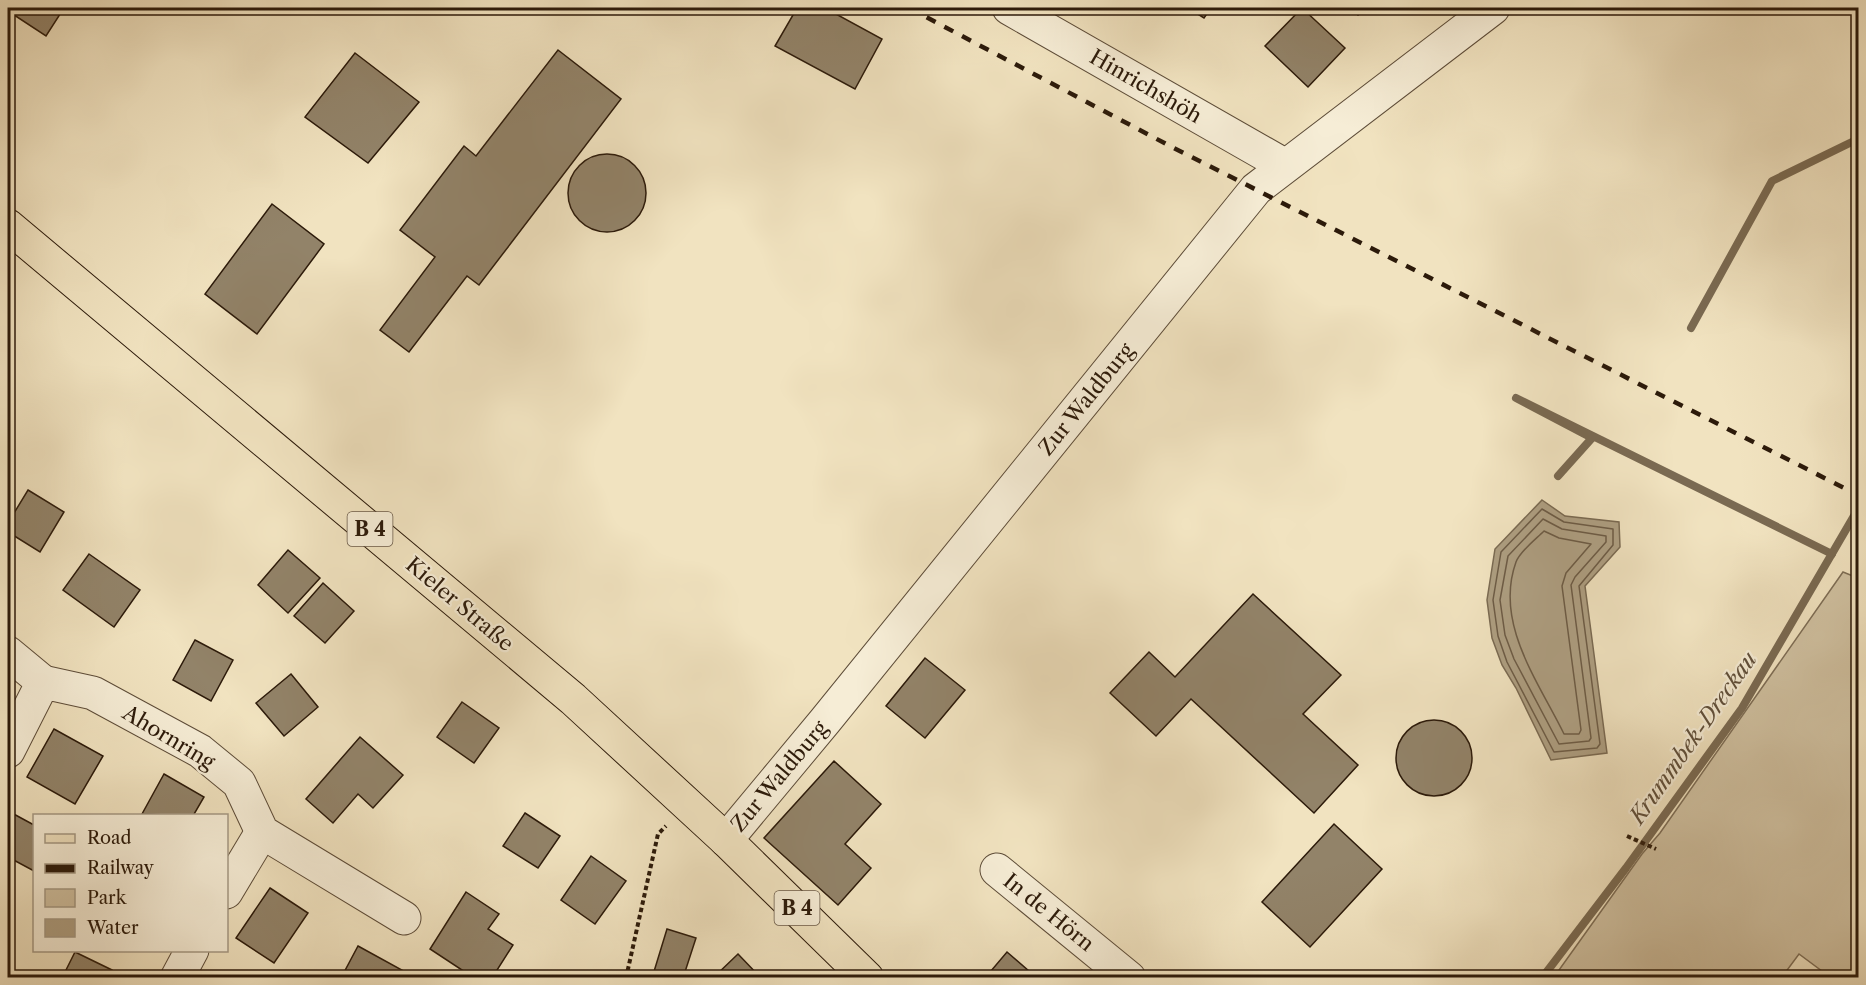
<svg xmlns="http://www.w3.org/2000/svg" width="1866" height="985" font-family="'Libre Caslon Text',serif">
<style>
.green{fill:#d0c1a1;stroke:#7e6e56;stroke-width:1.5}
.water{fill:#ae9f82;stroke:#7a6a52;stroke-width:1.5}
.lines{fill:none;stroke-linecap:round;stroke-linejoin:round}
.shore{stroke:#6d5c46;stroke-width:1.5}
.stream{stroke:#7a6a52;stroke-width:8}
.building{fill:#928369;stroke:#2c1a0a;stroke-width:1.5}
.minor-casing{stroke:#5d4c38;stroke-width:35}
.major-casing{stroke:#2c1a0a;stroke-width:35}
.path{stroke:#2c1a0a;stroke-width:4;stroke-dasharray:4.5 3;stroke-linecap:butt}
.minor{stroke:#f6edd6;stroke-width:33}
.major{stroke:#f1e3c0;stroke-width:33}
.rail{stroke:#2c1a0a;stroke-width:4.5;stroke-dasharray:10 10;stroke-linecap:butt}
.labels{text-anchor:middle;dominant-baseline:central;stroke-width:4.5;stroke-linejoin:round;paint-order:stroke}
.shield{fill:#f6edd6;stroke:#695947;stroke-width:1.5}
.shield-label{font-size:20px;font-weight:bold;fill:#2c1a0a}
.street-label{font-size:21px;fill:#2c1a0a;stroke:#f6edd6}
.water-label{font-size:22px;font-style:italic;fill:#604f3a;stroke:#f6edd6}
</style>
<rect width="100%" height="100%" fill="#f1e3c0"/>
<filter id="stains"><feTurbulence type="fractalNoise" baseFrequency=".00333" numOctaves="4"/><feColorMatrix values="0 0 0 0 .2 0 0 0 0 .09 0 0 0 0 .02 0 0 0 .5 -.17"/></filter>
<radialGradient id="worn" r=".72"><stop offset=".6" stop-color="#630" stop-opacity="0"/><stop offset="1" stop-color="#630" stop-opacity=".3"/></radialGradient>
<!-- green -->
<path class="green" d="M 1843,572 L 1858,578 L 1858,977 L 1830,977 L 1799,954 L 1782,977 L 1554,977 L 1642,854 L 1660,833 Z"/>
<!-- water -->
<path class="water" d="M 1542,500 L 1565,516 L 1619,522 L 1620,547 L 1585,586 L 1607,753 L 1551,760 L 1516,688 L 1502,665 L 1492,638 L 1487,600 L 1495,549 Z"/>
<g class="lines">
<!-- shore -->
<g class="shore">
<path d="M 1542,509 L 1564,522 L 1613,529 L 1613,545 L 1579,586 L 1600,744 L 1597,748 L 1554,752 L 1507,662 L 1498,636 L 1493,600 L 1501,552 Z"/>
<path d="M 1543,519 L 1562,529 L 1606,536 L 1606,542 L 1575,577 L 1571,585 L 1591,738 L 1589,741 L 1559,744 L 1514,659 L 1505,635 L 1500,600 L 1508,556 Z"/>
<path d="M 1544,531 L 1559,538 L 1591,544 L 1566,573 L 1562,586 L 1581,730 L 1579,734 L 1564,734 C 1538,681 1494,623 1516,562 C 1520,551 1536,539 1544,531 Z"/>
</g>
<!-- stream -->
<g class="stream">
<path d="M 1691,328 L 1772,181 L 1858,139"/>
<path d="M 1558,476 L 1592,438 L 1516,398 L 1832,554"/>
<path d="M 1542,978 L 1626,868 L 1742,708 L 1858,509"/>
</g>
</g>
<!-- building -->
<g class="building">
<path d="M 8,8 L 64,8 L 46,36 L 8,11 Z"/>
<path d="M 797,8 L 825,8 L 882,39 L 855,89 L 775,46 Z"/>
<path d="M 1188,8 L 1211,8 L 1204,18 Z"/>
<path d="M 1302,8 L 1345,48 L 1308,87 L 1265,46 Z"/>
<path d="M 1351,8 L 1367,8 L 1358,15 Z"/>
<path d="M 558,50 L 621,99 L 479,285 L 467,276 L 409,352 L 380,330 L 435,257 L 400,230 L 464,146 L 476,156 Z"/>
<path d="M 355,53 L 419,102 L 368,163 L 305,117 Z"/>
<circle cx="607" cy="193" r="39"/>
<path d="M 272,204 L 324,244 L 257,334 L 205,294 Z"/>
<path d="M 28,490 L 64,512 L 40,552 L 8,532 L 8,523 Z"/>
<path d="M 288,550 L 320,578 L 288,613 L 258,585 Z"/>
<path d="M 89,554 L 140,590 L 114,627 L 63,590 Z"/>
<path d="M 323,583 L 354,611 L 325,643 L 294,616 Z"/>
<path d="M 1253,594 L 1341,675 L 1303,714 L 1358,765 L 1314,813 L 1191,699 L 1156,736 L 1110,693 L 1149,652 L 1175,677 Z"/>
<path d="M 195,640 L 233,660 L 211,701 L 173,680 Z"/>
<path d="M 925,658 L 965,690 L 925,738 L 886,706 Z"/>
<path d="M 291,674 L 318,707 L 284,736 L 256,703 Z"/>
<path d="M 462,702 L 499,728 L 474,763 L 437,737 Z"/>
<circle cx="1434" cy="758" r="38"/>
<path d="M 54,729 L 103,756 L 75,804 L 27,777 Z"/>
<path d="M 360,737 L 403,775 L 373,808 L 358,794 L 333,823 L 306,799 Z"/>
<path d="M 834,761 L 881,804 L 845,844 L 871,868 L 838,905 L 764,838 Z"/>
<path d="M 164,774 L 204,797 L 193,816 L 142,814 Z"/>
<path d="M 10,812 L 34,825 L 34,871 L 8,857 L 8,818 Z"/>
<path d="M 525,813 L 560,836 L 538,868 L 503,846 Z"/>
<path d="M 1334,824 L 1382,869 L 1310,947 L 1262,902 Z"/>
<path d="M 591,856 L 626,881 L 595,924 L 561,900 Z"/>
<path d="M 270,888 L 308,913 L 274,963 L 236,938 Z"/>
<path d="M 466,892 L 499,914 L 488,929 L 513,945 L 492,978 L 474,978 L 430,949 Z"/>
<path d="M 667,929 L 696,938 L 683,978 L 652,978 Z"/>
<path d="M 358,946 L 411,975 L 410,978 L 341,978 Z"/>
<path d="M 75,952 L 112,970 L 109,978 L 62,978 Z"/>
<path d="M 1007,952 L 1037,978 L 985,978 Z"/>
<path d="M 738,954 L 761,978 L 713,978 Z"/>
</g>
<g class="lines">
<!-- minor casing -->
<g class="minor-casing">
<g id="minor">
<path d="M 1009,8 L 1284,165"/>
<path d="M 8,653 L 43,682"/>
<path d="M 8,751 L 43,682 L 93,693 L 200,751 L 239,783 L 262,832 L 404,918"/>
<path d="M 726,840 L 825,721 L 1256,189 L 1493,8"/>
<path d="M 997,870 L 1129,978"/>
<path d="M 226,892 L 262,832"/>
<path d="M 177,978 L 192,950"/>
</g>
</g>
<!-- major casing -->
<g class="major-casing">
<path id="major" d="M 8,226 L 573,699 L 726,840 L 867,978"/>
</g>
<!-- path -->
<g class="path">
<path d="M 1627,836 L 1656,849"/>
<path d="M 626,978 L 658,834 L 666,826"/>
</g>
<!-- minor -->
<use href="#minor" class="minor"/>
<!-- major -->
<use href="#major" class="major"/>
<!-- rail -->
<path class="rail" d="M 909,8 L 1170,146 L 1858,495"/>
</g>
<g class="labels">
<!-- shield labels -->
<g class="shield">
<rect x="347.5" y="512" width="45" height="34" rx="4.5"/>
<rect x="774.5" y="891" width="45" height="34" rx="4.5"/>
</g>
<g class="shield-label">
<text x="370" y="529">B 4</text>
<text x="797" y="908">B 4</text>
</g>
<!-- street labels -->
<g class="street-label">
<text transform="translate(1146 86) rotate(30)">Hinrichshöh</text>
<text transform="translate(1086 399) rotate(-51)">Zur Waldburg</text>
<text transform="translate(460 604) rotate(40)">Kieler Straße</text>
<text transform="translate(169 737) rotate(31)">Ahornring</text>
<text transform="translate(779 776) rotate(-50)">Zur Waldburg</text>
<text transform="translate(1049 912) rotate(39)">In de Hörn</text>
</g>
<!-- water labels -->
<g class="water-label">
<text transform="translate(1693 738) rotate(-55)">Krummbek-Dreckau</text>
</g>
</g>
<!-- margin -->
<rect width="1866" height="985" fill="none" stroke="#f1e3c0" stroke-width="30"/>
<rect x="9" y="9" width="1848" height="967" fill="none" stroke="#2c1a0a" stroke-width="3"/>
<rect x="15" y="15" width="1836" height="955" fill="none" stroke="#2c1a0a" stroke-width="1.5"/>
<!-- legend -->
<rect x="33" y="814" width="195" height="138" fill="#f6edd6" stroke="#a59984" stroke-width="1.5"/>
<rect x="45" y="834" width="30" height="9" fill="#f1e3c0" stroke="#a59984" stroke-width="1.5"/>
<text x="87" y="844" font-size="18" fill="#2c1a0a">Road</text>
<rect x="45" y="864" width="30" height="9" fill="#2c1a0a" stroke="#a59984" stroke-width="1.5"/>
<text x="87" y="874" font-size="18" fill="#2c1a0a">Railway</text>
<rect x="45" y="889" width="30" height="18" fill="#d0c1a1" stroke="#a59984" stroke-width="1.5"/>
<text x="87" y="904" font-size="18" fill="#2c1a0a">Park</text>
<rect x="45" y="919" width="30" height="18" fill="#ae9f82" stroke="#a59984" stroke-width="1.5"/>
<text x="87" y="934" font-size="18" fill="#2c1a0a">Water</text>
<rect width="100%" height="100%" filter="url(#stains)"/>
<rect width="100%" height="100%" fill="url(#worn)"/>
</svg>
